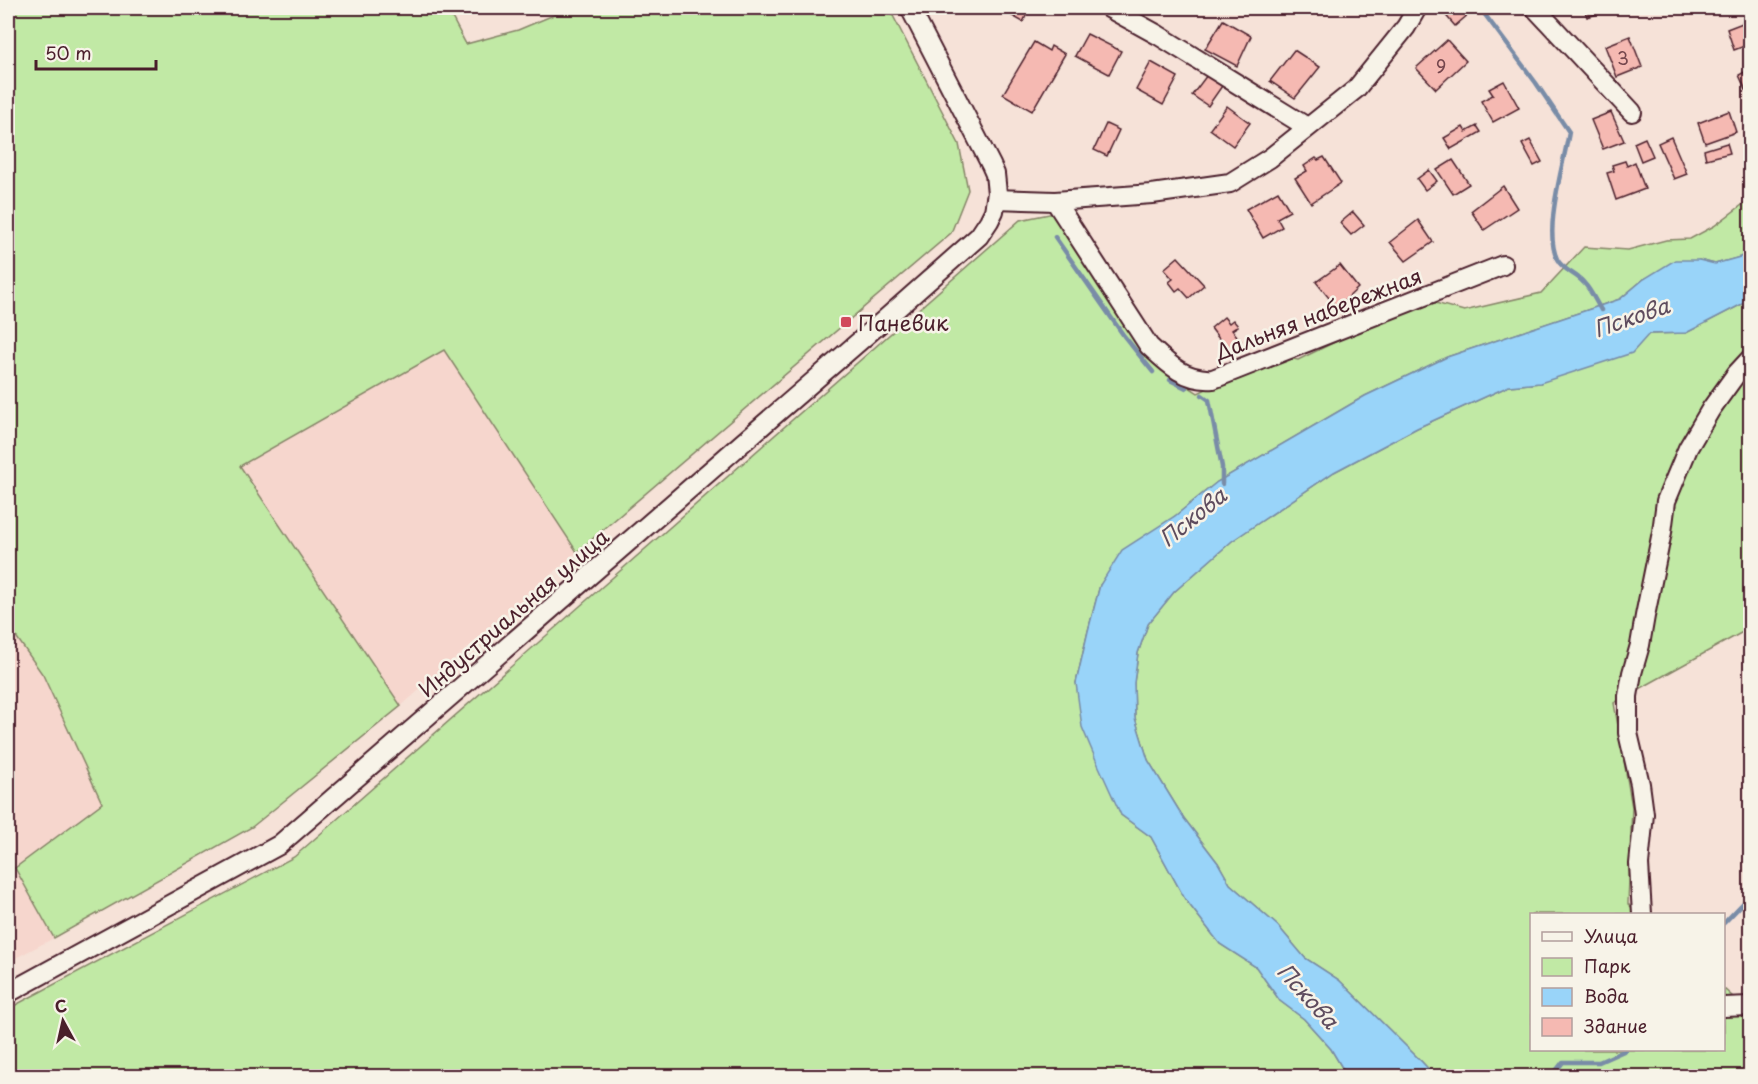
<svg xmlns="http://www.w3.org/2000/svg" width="1758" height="1084" font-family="'Playpen Sans',sans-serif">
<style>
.built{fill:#f6d6cd}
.green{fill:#c1e9a5;stroke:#868468;stroke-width:1.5}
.water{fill:#99d4f9;stroke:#798ca7;stroke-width:1.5}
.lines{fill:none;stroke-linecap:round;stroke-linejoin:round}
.stream{stroke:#798ca7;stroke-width:4.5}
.building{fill:#f5b9b2;stroke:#4a1f2b;stroke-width:1.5}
.street-casing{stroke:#4a1f2b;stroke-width:22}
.street{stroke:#f7f3e8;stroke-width:18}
.poi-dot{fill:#d1495b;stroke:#f7f3e8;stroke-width:2}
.labels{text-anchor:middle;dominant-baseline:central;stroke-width:5;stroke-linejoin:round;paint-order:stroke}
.number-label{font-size:18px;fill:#75464d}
.street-label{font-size:21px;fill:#4a1f2b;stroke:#f7f3e8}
.poi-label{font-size:21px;fill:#4a1f2b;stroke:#f7f3e8;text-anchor:start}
.water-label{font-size:22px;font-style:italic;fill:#5e4c5e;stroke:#f7f3e8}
</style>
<rect width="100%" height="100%" fill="#f6e2d8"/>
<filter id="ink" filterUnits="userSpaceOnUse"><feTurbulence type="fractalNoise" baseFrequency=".0167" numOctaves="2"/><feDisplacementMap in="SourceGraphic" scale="12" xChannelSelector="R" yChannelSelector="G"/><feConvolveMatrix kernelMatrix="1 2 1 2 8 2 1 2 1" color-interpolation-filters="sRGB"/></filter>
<g filter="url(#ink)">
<!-- built -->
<g class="built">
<path d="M 444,350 L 577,552 L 401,706 L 239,467 Z"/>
<path d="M 8,625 L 43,675 L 102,803 L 15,868 L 54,938 L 8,962 Z"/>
</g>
<!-- green -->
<g class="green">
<path d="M 8,8 L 447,8 L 466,44 L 518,30 L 561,12 L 561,8 L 889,8 L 959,144 L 968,190 L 951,233 L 577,552 L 444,350 L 240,466 L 401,706 L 252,827 L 54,938 L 15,868 L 102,803 L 43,675 L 8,625 Z"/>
<path d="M 1750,199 L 1750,250 L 1741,257 L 1715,264 L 1699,260 L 1644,279 L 1620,299 L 1447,357 L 1365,396 L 1217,482 L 1175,516 L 1100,585 L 1088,631 L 1076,683 L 1121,815 L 1151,837 L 1185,899 L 1220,944 L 1256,967 L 1280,1001 L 1304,1019 L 1331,1049 L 1347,1076 L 8,1076 L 8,1009 L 294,857 L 1020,220 L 1054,213 L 1175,378 L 1198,393 L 1279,356 L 1298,360 L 1347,336 L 1432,302 L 1464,311 L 1541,293 L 1584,247 L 1628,250 L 1666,240 L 1690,239 L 1714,226 Z"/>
<path d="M 1750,303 L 1750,628 L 1614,703 L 1632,807 L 1628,904 L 1639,914 L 1532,914 L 1532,1050 L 1724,1050 L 1724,989 L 1750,1012 L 1750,1076 L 1435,1076 L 1422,1062 L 1339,980 L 1305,958 L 1278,926 L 1230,884 L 1218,863 L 1183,817 L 1148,760 L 1135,718 L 1134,683 L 1138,653 L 1148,624 L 1174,592 L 1232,541 L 1334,472 L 1417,428 L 1509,386 L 1540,383 L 1649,334 L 1686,333 L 1742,304 Z"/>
</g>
<!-- water -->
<path class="water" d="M 1750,250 L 1750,303 L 1742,304 L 1686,333 L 1649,334 L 1632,353 L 1540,383 L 1509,386 L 1417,428 L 1334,472 L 1232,541 L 1174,592 L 1148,624 L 1138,653 L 1134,683 L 1135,718 L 1148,760 L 1183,817 L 1218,863 L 1230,884 L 1278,926 L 1305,958 L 1339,980 L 1422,1062 L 1435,1076 L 1347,1076 L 1331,1049 L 1304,1019 L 1280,1001 L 1256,967 L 1220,944 L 1185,899 L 1151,837 L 1121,815 L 1096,760 L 1082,727 L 1076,683 L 1088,631 L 1100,585 L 1122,550 L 1175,516 L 1217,482 L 1365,396 L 1447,357 L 1620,299 L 1644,279 L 1675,260 L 1699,260 L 1715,264 L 1740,257 Z"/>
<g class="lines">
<!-- stream -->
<g class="stream">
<path d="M 1480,8 L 1536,83 L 1569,132 C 1564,164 1543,229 1557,259 C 1563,271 1576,273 1584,283 C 1591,290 1596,302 1601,310"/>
<path d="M 1055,237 L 1124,336 L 1153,372"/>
<path d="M 1170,380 L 1186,388"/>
<path d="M 1202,395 L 1209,400 L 1222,467 L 1222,484"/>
<path d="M 1724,923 L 1750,896"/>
<path d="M 1552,1076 L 1563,1062 L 1599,1062 L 1626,1050"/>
</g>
</g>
<!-- building -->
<g class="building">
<path d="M 1002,8 L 1030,8 L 1023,22 L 1000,9 Z"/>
<path d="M 1445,8 L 1465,8 L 1470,13 L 1455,26 L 1442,11 Z"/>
<path d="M 1584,8 L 1617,8 L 1587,17 Z"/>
<path d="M 1223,20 L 1251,36 L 1237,66 L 1205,49 Z"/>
<path d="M 1750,20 L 1750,44 L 1734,50 L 1727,29 Z"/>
<path d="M 1087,34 L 1121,51 L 1109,74 L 1075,56 Z"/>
<path d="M 1630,36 L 1642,67 L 1617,77 L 1605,46 Z"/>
<path d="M 1447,40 L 1466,61 L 1436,89 L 1416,68 Z"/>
<path d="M 1034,42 L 1049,51 L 1051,46 L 1065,54 L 1032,111 L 1003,94 Z"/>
<path d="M 1294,50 L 1320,67 L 1295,98 L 1270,81 Z"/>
<path d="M 1151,62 L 1178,77 L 1163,105 L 1136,90 Z"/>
<path d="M 1750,69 L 1750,99 L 1739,75 Z"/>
<path d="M 1207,75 L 1222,86 L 1208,106 L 1192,95 Z"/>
<path d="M 1504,81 L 1519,108 L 1493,122 L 1481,101 L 1493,95 L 1489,89 Z"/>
<path d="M 1227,106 L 1250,123 L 1233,146 L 1210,129 Z"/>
<path d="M 1729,111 L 1736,132 L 1705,143 L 1698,123 Z"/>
<path d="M 1611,112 L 1624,141 L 1603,149 L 1591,120 Z"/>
<path d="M 1106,124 L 1119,130 L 1107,156 L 1094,150 Z"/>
<path d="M 1477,126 L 1481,132 L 1451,149 L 1444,138 L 1463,127 L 1466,132 Z"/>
<path d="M 1671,137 L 1687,174 L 1674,179 L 1658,143 Z"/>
<path d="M 1645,138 L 1653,156 L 1641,161 L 1634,143 Z"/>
<path d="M 1530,140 L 1542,162 L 1534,166 L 1522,144 Z"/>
<path d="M 1727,143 L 1730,153 L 1706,159 L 1704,150 Z"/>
<path d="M 1324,157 L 1341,183 L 1311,203 L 1295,178 L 1307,171 L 1304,166 L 1316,158 L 1318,160 Z"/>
<path d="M 1453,160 L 1469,184 L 1453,194 L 1437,170 Z"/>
<path d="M 1625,161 L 1627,166 L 1635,162 L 1645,189 L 1616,200 L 1607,173 L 1614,171 L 1612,165 Z"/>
<path d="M 1429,170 L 1437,181 L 1425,190 L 1417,179 Z"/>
<path d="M 1503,186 L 1517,208 L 1484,230 L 1471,211 Z"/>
<path d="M 1278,191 L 1290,211 L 1277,218 L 1282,227 L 1263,238 L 1246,209 Z"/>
<path d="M 1353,212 L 1364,225 L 1351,235 L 1340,223 Z"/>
<path d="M 1418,220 L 1433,242 L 1406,261 L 1390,242 Z"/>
<path d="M 1178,257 L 1204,285 L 1189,298 L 1180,288 L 1176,291 L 1169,282 L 1173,279 L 1164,269 Z"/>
<path d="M 1340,265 L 1358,288 L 1337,308 L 1316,282 Z"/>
<path d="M 1224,317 L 1229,323 L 1233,320 L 1238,326 L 1232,330 L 1241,341 L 1228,351 L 1211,328 Z"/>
</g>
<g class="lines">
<!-- street casing -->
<g class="street-casing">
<g id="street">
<path d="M 1109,8 L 1158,35 L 1307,127"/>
<path d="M 1535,8 L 1632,112"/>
<path d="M 996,199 L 1055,201 L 1152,194 L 1230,183 L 1270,158 L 1356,89 L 1406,27 L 1417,8"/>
<path d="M 1055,201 L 1149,346 C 1168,364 1185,381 1213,379 L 1503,265"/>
<path d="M 1642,914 L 1639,864 L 1644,814 L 1640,784 L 1628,733 L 1628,696 L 1632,673 L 1640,645 L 1645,616 L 1662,532 L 1666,501 L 1688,448 L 1711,409 L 1737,373 L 1750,359"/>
<path d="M 8,993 L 279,845 L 884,320 L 979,236 L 989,221 L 994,211 L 997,193 L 995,174 L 991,165 L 910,8"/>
<path d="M 1724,1007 L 1750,1006"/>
</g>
</g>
<!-- street -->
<use href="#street" class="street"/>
</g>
</g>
<!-- markers -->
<rect class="poi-dot" x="840" y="316" width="12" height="12" rx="3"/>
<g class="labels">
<!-- number labels -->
<g class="number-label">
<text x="1623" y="57">3</text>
<text x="1441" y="65">9</text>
</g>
<!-- street labels -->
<g class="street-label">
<text transform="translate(1318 313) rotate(-21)">Дальняя набережная</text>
<text transform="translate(513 612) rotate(-41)">Индустриальная улица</text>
</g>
<!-- poi labels -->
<g class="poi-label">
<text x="858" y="322">Паневик</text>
</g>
<!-- water labels -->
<g class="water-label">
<text transform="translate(1631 316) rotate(-19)">Пскова</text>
<text transform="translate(1192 516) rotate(-39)">Пскова</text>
<text transform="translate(1309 995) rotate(48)">Пскова</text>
</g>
</g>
<!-- margin -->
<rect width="1758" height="1084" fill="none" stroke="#f7f3e8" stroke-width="30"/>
<rect x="15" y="15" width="1728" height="1054" fill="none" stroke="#4a1f2b" stroke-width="2" filter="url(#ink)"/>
<!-- legend -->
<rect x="1530" y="913" width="195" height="138" fill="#f7f3e8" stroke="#b29e9c" stroke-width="1.5"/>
<rect x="1542" y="932" width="30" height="9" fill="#f7f3e8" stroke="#b29e9c" stroke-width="1.5"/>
<text x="1584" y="943" font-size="18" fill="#4a1f2b">Улица</text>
<rect x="1542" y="958" width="30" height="18" fill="#c1e9a5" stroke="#b29e9c" stroke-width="1.5"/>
<text x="1584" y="973" font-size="18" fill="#4a1f2b">Парк</text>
<rect x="1542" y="988" width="30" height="18" fill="#99d4f9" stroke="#b29e9c" stroke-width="1.5"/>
<text x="1584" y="1003" font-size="18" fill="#4a1f2b">Вода</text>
<rect x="1542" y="1018" width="30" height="18" fill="#f5b9b2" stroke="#b29e9c" stroke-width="1.5"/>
<text x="1584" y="1033" font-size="18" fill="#4a1f2b">Здание</text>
<!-- north arrow -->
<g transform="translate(63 1021) rotate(352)" stroke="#f7f3e8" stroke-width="4.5" paint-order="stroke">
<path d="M0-4.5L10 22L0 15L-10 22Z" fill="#4a1f2b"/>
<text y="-9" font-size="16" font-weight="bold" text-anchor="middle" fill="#4a1f2b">С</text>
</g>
<!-- scale -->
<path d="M36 60v9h120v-9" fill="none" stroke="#4a1f2b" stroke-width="3"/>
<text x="45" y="60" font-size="18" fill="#4a1f2b" stroke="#f7f3e8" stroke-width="4.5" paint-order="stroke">50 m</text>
</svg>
